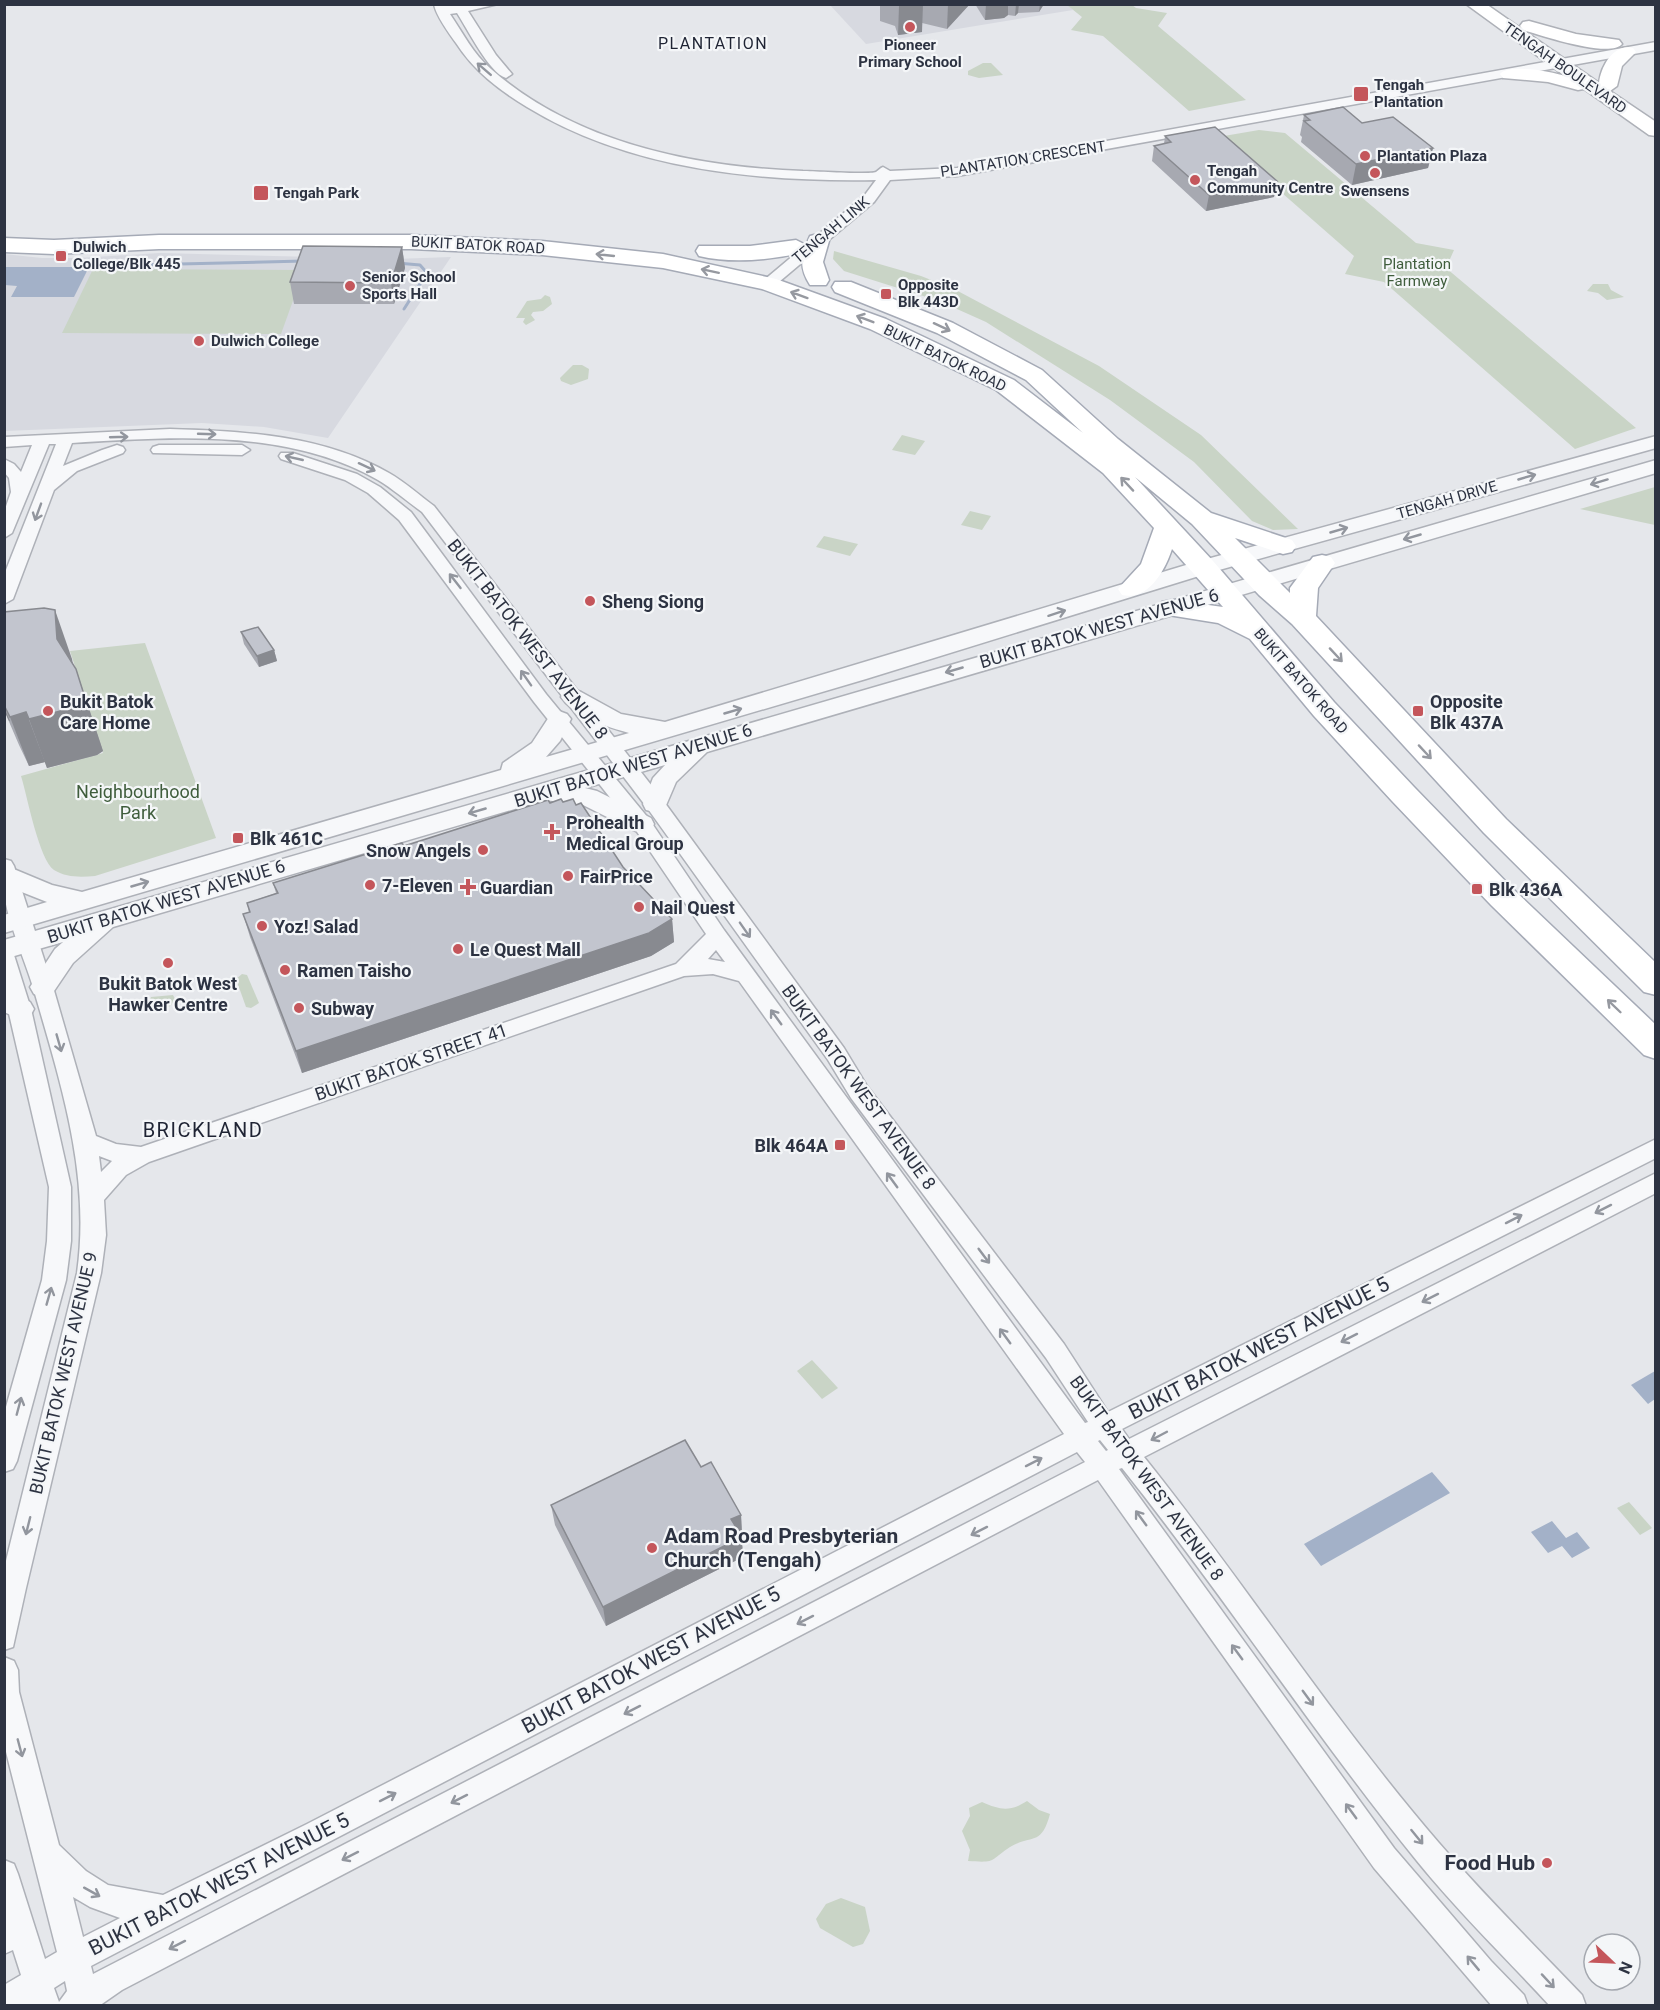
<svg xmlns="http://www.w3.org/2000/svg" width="1660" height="2010" font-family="Roboto,sans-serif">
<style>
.built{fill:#d7d9e0}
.green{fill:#c9d4c6}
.water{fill:#a3b1c8}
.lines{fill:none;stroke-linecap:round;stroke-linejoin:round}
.stream{stroke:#a3b1c8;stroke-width:3}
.minor-casing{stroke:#aeb1b8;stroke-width:3}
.tertiary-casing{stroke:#aeb1b8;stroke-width:3}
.secondary-casing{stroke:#aeb1b8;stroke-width:3}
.primary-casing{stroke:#a5aab6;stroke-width:3}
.minor{fill:#f7f8fa;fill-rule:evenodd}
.tertiary{fill:#f7f8fa;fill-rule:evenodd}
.secondary{fill:#fff;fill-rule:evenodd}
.primary{fill:#fff;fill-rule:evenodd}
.wall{fill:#a7a9b1}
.shaded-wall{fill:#888a90}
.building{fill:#c2c5ce;stroke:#888a90;stroke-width:1.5}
.oneway{stroke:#92969e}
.oneway2{stroke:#9699a0}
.poi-dot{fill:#c4565b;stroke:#f4f6f8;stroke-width:2}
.labels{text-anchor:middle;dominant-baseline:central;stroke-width:4.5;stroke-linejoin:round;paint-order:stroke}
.far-poi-label{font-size:15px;font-weight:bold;fill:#2d3342;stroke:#f4f6f8;text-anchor:start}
.far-street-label{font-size:15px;fill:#2d3342;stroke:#f4f6f8}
.far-park-label{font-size:15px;fill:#3f5d3c;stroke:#f4f6f8}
.far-neighbourhood-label{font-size:16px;letter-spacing:1.5px;fill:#1f2434;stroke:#f4f6f8}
.poi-label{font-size:18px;font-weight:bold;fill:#2d3342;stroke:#f4f6f8;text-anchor:start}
.street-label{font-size:18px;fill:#2d3342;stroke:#f4f6f8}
.park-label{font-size:18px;fill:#3f5d3c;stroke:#f4f6f8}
.neighbourhood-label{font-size:20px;letter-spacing:1.5px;fill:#1f2434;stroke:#f4f6f8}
.near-street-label{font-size:21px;fill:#2d3342;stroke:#f4f6f8}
.near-poi-label{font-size:21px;font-weight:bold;fill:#2d3342;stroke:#f4f6f8;text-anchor:start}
</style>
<rect width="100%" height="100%" fill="#e5e7eb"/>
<!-- built -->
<g class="built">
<path d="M 1067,4 L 1073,10 L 866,44 L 830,5 Z"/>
<path d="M 160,253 L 395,259 L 451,257 L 328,438 L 264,427 L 202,423 L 5,431 L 4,254 L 42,258 L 78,258 Z"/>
</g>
<!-- green -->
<g class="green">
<path d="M 1067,5 L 1132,5 L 1136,8 L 1167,13 L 1158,26 L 1246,100 L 1189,111 L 1103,36 L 1071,30 L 1082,17 Z"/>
<path d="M 983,63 L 991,63 L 1003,75 L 979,78 L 968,75 L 968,71 Z"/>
<path d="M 1259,130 L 1285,133 L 1416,243 L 1454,250 L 1446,268 L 1636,428 L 1575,449 L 1384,282 L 1345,274 L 1354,256 L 1218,137 Z"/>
<path d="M 834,251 L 921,276 L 954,289 L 1099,366 L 1201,435 L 1298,529 L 1273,530 L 1252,521 L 1194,462 L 1110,400 L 986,322 L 939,301 L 844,271 L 833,259 Z"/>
<path d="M 93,269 L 304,270 L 281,334 L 62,333 Z"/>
<path d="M 1593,284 L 1608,284 L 1611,290 L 1624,297 L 1607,300 L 1598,293 L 1587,291 Z"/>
<path d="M 545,295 L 550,297 L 552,304 L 543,311 L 533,312 L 531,315 L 535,320 L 526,325 L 523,322 L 525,318 L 516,318 L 527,301 L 541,299 Z"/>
<path d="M 573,365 L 582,365 L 589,369 L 588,379 L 571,385 L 561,381 L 560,378 Z"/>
<path d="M 902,435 L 925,441 L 915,455 L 892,450 Z"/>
<path d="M 1655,487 L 1655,525 L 1580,509 Z"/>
<path d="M 970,511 L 991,516 L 982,530 L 961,525 Z"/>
<path d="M 824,536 L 858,544 L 850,556 L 816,547 Z"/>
<path d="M 145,643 L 216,838 L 95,876 C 81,877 67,878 54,870 C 39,860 27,795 21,776 L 103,753 L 70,651 Z"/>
<path d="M 242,974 L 247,975 L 259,1003 L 251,1008 L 246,1007 L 236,979 Z"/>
<path d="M 173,995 L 175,999 C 170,1011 156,1012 146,1010 L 151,997 Z"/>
<path d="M 812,1360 L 838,1388 L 822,1399 L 797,1371 Z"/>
<path d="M 1629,1502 L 1652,1528 L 1640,1535 L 1617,1508 Z"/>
<path d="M 1027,1801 L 1039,1810 L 1050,1814 C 1041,1847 1032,1834 1010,1847 C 989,1861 997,1863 968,1861 L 970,1850 L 962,1831 L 970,1816 L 969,1808 L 982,1802 C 1000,1810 1010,1812 1027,1801 Z"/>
<path d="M 841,1898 L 865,1907 L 870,1931 L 863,1944 L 853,1947 L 820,1928 L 816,1919 L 826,1904 Z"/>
</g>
<!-- water -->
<g class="water">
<path d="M 5,267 L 89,267 L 74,297 L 11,297 L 17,286 L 5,285 Z"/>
<path d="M 1655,1371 L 1655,1399 L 1648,1404 L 1631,1385 Z"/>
<path d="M 1432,1472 L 1450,1493 L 1321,1566 L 1304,1544 Z"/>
<path d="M 1552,1521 L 1566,1538 L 1577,1532 L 1590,1548 L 1572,1558 L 1562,1546 L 1548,1553 L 1531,1532 Z"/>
</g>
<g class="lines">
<!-- stream -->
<g class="stream">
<path d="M 75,259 L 80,265 L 91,266 L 304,261"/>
<path d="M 397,263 L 420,265 L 427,273 L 404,309"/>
</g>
<!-- minor casing -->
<g class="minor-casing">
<g id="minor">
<path d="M 434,4 L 498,4 L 468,11 L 496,55 L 512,74 L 506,78 C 489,73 467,28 457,13 L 450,14 C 463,33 473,54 491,69 C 575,143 694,167 803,171 C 814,171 869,175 876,172 C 879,170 880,168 883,167 L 890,171 L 957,168 L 1656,42 L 1656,50 L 957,176 L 890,180 L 874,202 L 773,287 L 768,288 L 761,284 L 763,281 L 864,196 L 876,180 C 758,182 630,170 527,107 C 499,90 474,71 456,43 C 449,33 436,16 434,4 Z"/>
<path d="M 170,429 C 244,431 323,435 389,473 C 405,482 419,495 434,506 L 662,799 L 844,1048 L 867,1086 L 1064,1344 L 1108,1412 L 1656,1139 L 1656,1158 L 1122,1429 L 1129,1439 L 1656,1173 L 1656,1193 L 1144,1457 C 1245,1583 1333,1720 1439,1843 C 1484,1895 1534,1945 1582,1995 L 1586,2006 L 1550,2006 C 1506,1958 1458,1912 1417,1861 C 1314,1734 1224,1596 1122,1468 L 1119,1469 L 1394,1848 L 1491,1961 L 1524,1995 L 1528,2006 L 1492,2006 L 1374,1868 L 1098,1480 L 122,1990 L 99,2006 L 4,2006 L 4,1985 L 21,1975 L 13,1950 L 4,1954 L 4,1860 L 14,1864 L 18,1874 L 45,1959 L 57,1952 L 4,1744 L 4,1657 L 14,1661 L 18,1670 L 19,1692 L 59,1845 L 86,1871 L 108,1885 L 163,1895 L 307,1824 L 1064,1434 L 739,981 L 713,974 L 684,976 L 149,1162 L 126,1175 L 104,1200 L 106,1235 L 101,1273 L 26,1588 L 13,1647 L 4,1650 L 4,1569 L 77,1273 C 91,1174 60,1081 33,987 C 24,958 11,930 5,900 C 2,888 4,872 4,859 L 11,861 L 14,866 L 53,987 L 96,1136 L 116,1144 L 141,1147 L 676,964 L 706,934 L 635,829 L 534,702 L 399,520 L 368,493 L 345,480 L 281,459 L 279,456 L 281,453 L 293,453 L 357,474 L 380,487 L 411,512 L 546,694 L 649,819 L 724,930 L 1085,1423 L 1088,1422 L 1046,1358 L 851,1098 L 828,1060 L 648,809 L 422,512 C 408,502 393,489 378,480 C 287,428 172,437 72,443 L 63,466 L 102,450 L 117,445 L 123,447 L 125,450 L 123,453 L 77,471 L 54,490 L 13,599 L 4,604 L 4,575 L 56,444 L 49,444 L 12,533 L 4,538 L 4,512 L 11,492 L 9,478 L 4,472 L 4,459 L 14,464 L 21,472 L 32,445 L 4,447 L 4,437 ZM 716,950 L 725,962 L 708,959 ZM 99,1156 L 112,1161 L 101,1172 ZM 1100,1440 L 1108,1450 L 1106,1451 L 1098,1441 ZM 1077,1452 L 1085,1462 L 93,1974 L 91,1966 ZM 73,1897 L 90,1907 L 120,1918 L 83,1937 ZM 65,1981 L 67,1991 L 59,2002 L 54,1988 Z"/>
<path d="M 159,445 L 242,445 L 250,450 L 242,455 L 153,453 L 151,450 L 153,447 Z"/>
<path d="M 4,948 L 11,950 L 14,955 L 31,1009 L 71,1187 L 71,1241 L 66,1280 L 17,1461 L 13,1469 L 4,1472 L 4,1414 L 42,1280 L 47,1241 L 49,1187 L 4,992 Z"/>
</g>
</g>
<!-- tertiary casing -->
<g class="tertiary-casing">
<g id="tertiary">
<path d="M 1656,436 L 1656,448 L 1212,572 L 866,679 L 4,933 L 4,915 L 47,902 L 4,885 L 4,868 L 16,870 L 52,885 L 82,892 L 501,770 L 503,763 L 532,743 L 551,714 L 559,711 L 567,714 L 571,719 L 560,741 L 546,757 L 629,733 C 608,727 574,717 561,697 L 565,692 L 573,689 L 581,692 L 621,714 L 665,722 L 1196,562 Z"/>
<path d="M 1656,460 L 1656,473 L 707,752 L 676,782 L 664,810 L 655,812 L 646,810 L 643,804 L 653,778 L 665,765 L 585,788 L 597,791 L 651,818 L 654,824 L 651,830 L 642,833 L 633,830 L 583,805 L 545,800 L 113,927 L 73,963 L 52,994 L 43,997 L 34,994 L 30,987 L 55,949 L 63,942 L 4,959 L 4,940 Z"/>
<path d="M 4,988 L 30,1002 L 34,1009 L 30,1016 L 20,1019 L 4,1012 Z"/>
</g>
</g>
<!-- secondary casing -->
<g class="secondary-casing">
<g id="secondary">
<path d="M 1466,4 L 1486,4 L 1599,83 C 1601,66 1614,43 1633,48 L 1636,52 L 1622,66 L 1617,86 L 1610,91 L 1656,122 L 1656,136 L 1649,135 L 1584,89 L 1578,90 L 1548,82 L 1503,78 L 1500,74 C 1508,63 1552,72 1565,76 Z"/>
<path d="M 1529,21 L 1576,34 L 1619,40 L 1622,44 C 1610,59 1540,35 1523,30 L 1520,26 L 1523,22 Z"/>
</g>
</g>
<!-- primary casing -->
<g class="primary-casing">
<g id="primary">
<path d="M 818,234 L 826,236 L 829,241 L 823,262 L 829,280 L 826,285 L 810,285 C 803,274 800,264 804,252 C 772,260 732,264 699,256 L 696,251 L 699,246 L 750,246 L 796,240 L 806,245 L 810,236 Z"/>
<path d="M 159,235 L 411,235 L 542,241 L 663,254 L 776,279 L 886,319 L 1014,380 L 1083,433 L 1026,380 L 937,333 L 835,292 L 832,287 L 835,282 L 851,282 L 953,323 L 1042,370 L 1118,439 L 1211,513 L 1292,540 L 1296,546 L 1292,552 L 1283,554 L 1235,538 L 1290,593 L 1290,588 L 1313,557 L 1322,555 L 1331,557 L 1335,563 L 1318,588 L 1316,616 L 1506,819 L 1656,963 L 1656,995 L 1644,992 L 1484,833 L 1292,624 L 1259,595 L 1192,524 L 1135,477 L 1213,561 L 1334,702 L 1414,787 L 1513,889 L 1656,1025 L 1656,1059 L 1644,1055 L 1491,905 L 1392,801 L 1314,716 L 1250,639 L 1218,623 L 1162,614 L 1158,608 L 1162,602 L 1172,600 L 1223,607 L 1172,549 C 1165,570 1149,601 1122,595 L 1118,589 L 1141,564 L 1154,528 L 1103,473 L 996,390 L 870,329 L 762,289 L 663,268 L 542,255 L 411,249 L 159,249 L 54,254 L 4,252 L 4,238 L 54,240 Z"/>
</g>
</g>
<!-- minor -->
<use href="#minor" class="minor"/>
<!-- tertiary -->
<use href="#tertiary" class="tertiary"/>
<!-- secondary -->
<use href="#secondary" class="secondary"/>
<!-- primary -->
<use href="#primary" class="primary"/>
</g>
<!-- wall -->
<g class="wall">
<path d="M 880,4 L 970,4 L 947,29 L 922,23 L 922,32 L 898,35 L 895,26 L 880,21 Z"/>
<path d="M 975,4 L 1044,4 L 1039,12 L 1018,13 L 1015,16 L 1008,15 L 1004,18 L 985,20 Z"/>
<path d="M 1304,115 L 1362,123 L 1433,148 L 1428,168 L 1352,185 L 1301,142 L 1302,137 L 1300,135 Z"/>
<path d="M 1165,136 L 1277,181 L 1274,197 L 1206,211 L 1152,161 L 1154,146 L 1164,144 Z"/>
<path d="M 402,247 L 405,268 L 394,304 L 294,304 L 290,282 Z"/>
<path d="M 4,612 L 72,659 L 73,664 L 92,718 L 103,751 L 97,755 L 47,768 L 45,762 L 29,766 L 19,745 L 4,710 Z"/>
<path d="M 241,632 L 274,650 L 277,661 L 259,667 L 244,644 Z"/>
<path d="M 563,802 L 576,805 L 623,867 L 672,919 L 674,942 L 651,956 L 302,1073 L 250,937 L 243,914 L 249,912 L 247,903 L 276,893 L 273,883 L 404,846 L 550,803 Z"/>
<path d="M 701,1467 L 741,1515 L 742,1535 L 741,1536 L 743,1557 L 606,1626 L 555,1525 L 551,1505 Z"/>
</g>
<!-- shaded-wall -->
<g class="shaded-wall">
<path d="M 909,4 L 923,4 L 922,32 L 898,35 L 899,6 Z"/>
<path d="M 948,4 L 970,4 L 947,29 Z"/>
<path d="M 986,4 L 1008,4 L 1008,15 L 1004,18 L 985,20 Z"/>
<path d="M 1016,4 L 1019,4 L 1018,13 L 1015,16 Z"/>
<path d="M 1040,4 L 1044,4 L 1039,12 Z"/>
<path d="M 1433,148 L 1428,168 L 1352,185 L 1356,164 Z"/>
<path d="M 1277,181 L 1274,197 L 1206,211 L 1209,195 Z"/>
<path d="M 402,247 L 405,268 L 394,304 L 391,283 Z"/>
<path d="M 55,610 L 72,659 L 74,689 L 57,639 Z"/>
<path d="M 274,650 L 277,661 L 259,667 L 257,656 Z"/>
<path d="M 76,669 L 103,751 L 97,755 L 47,768 L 29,719 Z"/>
<path d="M 4,707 L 10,721 L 9,721 L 4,710 Z"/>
<path d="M 26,712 L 45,762 L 29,766 L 10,717 Z"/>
<path d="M 672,919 L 674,942 L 651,956 L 302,1073 L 296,1051 Z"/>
<path d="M 741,1515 L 742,1535 L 733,1539 L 731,1519 Z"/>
<path d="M 742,1537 L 743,1557 L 606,1626 L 603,1607 Z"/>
</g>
<!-- building -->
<g class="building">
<path d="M 1343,107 L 1362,123 L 1393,117 L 1433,148 L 1356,164 L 1304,121 L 1310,120 L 1304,115 Z"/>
<path d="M 1215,127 L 1277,181 L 1209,195 L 1154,146 L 1171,142 L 1165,136 Z"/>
<path d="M 303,246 L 402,247 L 391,283 L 290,282 Z"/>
<path d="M 44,608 L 55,610 L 57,639 L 76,669 L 86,701 L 80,706 L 29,719 L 26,712 L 10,717 L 4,705 L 4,612 Z"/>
<path d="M 258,627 L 274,650 L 257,656 L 241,632 Z"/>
<path d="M 561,799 L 563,802 L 573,799 L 576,805 L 581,803 L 623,867 L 672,919 L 649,933 L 296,1051 L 243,914 L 250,912 L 247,903 L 278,893 L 273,883 L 402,843 L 404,846 L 548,800 L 550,803 Z"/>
<path d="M 685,1440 L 701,1467 L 711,1462 L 741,1515 L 731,1519 L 742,1537 L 603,1607 L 551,1505 Z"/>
</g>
<!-- one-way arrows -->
<defs><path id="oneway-shaft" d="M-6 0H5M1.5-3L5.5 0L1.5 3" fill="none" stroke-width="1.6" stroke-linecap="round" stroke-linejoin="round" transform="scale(1.5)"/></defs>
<g class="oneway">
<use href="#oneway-shaft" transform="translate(484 69) rotate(-139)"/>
<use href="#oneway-shaft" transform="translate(207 434) rotate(2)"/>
<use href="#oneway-shaft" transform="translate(119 437) rotate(-2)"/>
<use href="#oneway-shaft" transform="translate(294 458) rotate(-167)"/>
<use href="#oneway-shaft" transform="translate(367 467) rotate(25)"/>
<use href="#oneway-shaft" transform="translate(1527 477) rotate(-16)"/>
<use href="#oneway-shaft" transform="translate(1599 482) rotate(163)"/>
<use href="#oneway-shaft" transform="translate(38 512) rotate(110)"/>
<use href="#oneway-shaft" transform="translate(1339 530) rotate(-16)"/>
<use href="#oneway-shaft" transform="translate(1412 537) rotate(164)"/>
<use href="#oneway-shaft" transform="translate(455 581) rotate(-128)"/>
<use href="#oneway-shaft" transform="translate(1057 613) rotate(-18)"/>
<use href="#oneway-shaft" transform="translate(954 670) rotate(164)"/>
<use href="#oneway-shaft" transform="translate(526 678) rotate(-125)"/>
<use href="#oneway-shaft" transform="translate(733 711) rotate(-16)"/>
<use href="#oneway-shaft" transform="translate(477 811) rotate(164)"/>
<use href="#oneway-shaft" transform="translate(140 884) rotate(-16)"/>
<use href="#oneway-shaft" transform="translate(745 930) rotate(55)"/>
<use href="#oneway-shaft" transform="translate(776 1017) rotate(-126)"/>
<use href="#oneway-shaft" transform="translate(59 1043) rotate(74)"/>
<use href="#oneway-shaft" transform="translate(892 1180) rotate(-126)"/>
<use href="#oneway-shaft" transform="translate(1603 1209) rotate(153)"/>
<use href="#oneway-shaft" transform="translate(1514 1219) rotate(-27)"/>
<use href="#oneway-shaft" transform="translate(984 1256) rotate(53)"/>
<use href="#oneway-shaft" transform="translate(49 1296) rotate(-74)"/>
<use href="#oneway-shaft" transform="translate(1430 1298) rotate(153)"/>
<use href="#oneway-shaft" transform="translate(1005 1336) rotate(-126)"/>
<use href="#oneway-shaft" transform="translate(1349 1338) rotate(153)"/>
<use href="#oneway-shaft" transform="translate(19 1406) rotate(-75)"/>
<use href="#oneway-shaft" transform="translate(1159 1436) rotate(152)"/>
<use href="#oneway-shaft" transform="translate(1034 1462) rotate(-27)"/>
<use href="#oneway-shaft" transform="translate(1141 1518) rotate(-126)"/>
<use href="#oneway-shaft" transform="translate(28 1526) rotate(104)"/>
<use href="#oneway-shaft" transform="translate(979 1531) rotate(153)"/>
<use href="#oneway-shaft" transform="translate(805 1620) rotate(153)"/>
<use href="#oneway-shaft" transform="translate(1237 1652) rotate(-126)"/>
<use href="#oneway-shaft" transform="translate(1308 1698) rotate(54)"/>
<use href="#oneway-shaft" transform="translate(632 1710) rotate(153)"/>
<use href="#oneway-shaft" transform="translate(20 1748) rotate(75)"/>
<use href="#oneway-shaft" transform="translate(388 1797) rotate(-27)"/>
<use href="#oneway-shaft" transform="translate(459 1799) rotate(153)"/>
<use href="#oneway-shaft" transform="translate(1351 1811) rotate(-126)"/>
<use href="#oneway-shaft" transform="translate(1417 1837) rotate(51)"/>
<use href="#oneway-shaft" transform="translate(350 1856) rotate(153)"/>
<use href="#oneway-shaft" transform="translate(92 1892) rotate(29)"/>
<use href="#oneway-shaft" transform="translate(177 1945) rotate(153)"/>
<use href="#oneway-shaft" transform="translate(1473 1963) rotate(-130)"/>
<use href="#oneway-shaft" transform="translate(1548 1981) rotate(47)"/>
</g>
<g class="oneway2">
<use href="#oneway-shaft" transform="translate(605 255) rotate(-174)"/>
<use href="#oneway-shaft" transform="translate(710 271) rotate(-168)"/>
<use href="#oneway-shaft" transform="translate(799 295) rotate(-160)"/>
<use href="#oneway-shaft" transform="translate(865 319) rotate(-159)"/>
<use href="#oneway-shaft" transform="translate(942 327) rotate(25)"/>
<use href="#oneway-shaft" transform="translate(1127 484) rotate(-133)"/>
<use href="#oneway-shaft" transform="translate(1336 655) rotate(47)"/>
<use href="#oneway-shaft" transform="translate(1425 752) rotate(47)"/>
<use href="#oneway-shaft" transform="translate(1614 1006) rotate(-136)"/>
</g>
<!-- markers -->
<g class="poi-dot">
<circle cx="910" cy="27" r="6"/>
<rect x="1353" y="86" width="16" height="16" rx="3"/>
<circle cx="1365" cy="156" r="6"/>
<circle cx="1375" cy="173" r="6"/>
<circle cx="1195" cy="180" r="6"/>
<rect x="253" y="185" width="16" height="16" rx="3"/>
<rect x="55" y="250" width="12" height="12" rx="3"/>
<circle cx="350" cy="286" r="6"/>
<rect x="880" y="288" width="12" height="12" rx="3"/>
<circle cx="199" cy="341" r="6"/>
<circle cx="590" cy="601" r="6"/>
<circle cx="48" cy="711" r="6"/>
<rect x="1412" y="705" width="12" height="12" rx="3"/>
<path d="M549 823h6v6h6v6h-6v6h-6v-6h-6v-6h6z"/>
<rect x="232" y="832" width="12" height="12" rx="3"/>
<circle cx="483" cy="850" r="6"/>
<circle cx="568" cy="876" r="6"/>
<circle cx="370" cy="885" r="6"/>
<path d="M465 878h6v6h6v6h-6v6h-6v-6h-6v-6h6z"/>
<rect x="1471" y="883" width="12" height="12" rx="3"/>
<circle cx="639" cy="907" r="6"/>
<circle cx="262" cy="926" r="6"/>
<circle cx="458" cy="949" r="6"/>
<circle cx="168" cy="963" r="6"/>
<circle cx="285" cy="970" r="6"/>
<circle cx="299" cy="1008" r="6"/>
<rect x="834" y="1139" width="12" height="12" rx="3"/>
<circle cx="652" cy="1548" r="6"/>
<circle cx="1547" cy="1863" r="6"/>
</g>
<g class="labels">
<!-- far-poi labels -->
<g class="far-poi-label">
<text x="910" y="45" text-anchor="middle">Pioneer<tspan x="910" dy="17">Primary School</tspan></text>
<text x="1374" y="85">Tengah<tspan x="1374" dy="17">Plantation</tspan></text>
<text x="1377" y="156">Plantation Plaza</text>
<text x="1207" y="171">Tengah<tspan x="1207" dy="17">Community Centre</tspan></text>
<text x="1375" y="191" text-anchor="middle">Swensens</text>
<text x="274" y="193">Tengah Park</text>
<text x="73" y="247">Dulwich<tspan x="73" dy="17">College/Blk 445</tspan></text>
<text x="362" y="277">Senior School<tspan x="362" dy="17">Sports Hall</tspan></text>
<text x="898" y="285">Opposite<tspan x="898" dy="17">Blk 443D</tspan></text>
<text x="211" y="341">Dulwich College</text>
</g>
<!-- far-street labels -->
<g class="far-street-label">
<text transform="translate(1565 68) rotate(35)">TENGAH BOULEVARD</text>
<text transform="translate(1023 159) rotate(-9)">PLANTATION CRESCENT</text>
<text transform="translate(831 230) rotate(-40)">TENGAH LINK</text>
<text transform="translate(478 245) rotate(3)">BUKIT BATOK ROAD</text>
<text transform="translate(945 358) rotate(26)">BUKIT BATOK ROAD</text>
<text transform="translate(1447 500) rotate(-16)">TENGAH DRIVE</text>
<text transform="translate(1301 681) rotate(49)">BUKIT BATOK ROAD</text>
</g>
<!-- far-park labels -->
<g class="far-park-label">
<text x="1417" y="264">Plantation<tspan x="1417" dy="17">Farmway</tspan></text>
</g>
<!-- far-neighbourhood labels -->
<g class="far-neighbourhood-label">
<text x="713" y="43">PLANTATION</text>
</g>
<!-- poi labels -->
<g class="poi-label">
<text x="602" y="601">Sheng Siong</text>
<text x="60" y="701">Bukit Batok<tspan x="60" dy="21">Care Home</tspan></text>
<text x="1430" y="701">Opposite<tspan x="1430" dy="21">Blk 437A</tspan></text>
<text x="566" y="822">Prohealth<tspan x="566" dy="21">Medical Group</tspan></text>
<text x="250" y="838">Blk 461C</text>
<text x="471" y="850" text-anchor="end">Snow Angels</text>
<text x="580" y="876">FairPrice</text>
<text x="382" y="885">7-Eleven</text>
<text x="480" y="887">Guardian</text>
<text x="1489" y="889">Blk 436A</text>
<text x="651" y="907">Nail Quest</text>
<text x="274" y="926">Yoz! Salad</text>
<text x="470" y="949">Le Quest Mall</text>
<text x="297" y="970">Ramen Taisho</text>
<text x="168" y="983" text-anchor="middle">Bukit Batok West<tspan x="168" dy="21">Hawker Centre</tspan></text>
<text x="311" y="1008">Subway</text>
<text x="828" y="1145" text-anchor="end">Blk 464A</text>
</g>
<!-- street labels -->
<g class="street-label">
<text transform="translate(1099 628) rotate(-16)">BUKIT BATOK WEST AVENUE 6</text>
<text transform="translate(528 639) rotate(52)">BUKIT BATOK WEST AVENUE 8</text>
<text transform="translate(633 765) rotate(-17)">BUKIT BATOK WEST AVENUE 6</text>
<text transform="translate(166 901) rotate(-17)">BUKIT BATOK WEST AVENUE 6</text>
<text transform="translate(411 1062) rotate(-19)">BUKIT BATOK STREET 41</text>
<text transform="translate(859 1087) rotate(54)">BUKIT BATOK WEST AVENUE 8</text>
<text transform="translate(63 1373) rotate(-77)">BUKIT BATOK WEST AVENUE 9</text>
<text transform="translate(1147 1478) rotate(54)">BUKIT BATOK WEST AVENUE 8</text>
</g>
<!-- park labels -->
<g class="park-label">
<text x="138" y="791">Neighbourhood<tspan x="138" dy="21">Park</tspan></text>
</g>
<!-- neighbourhood labels -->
<g class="neighbourhood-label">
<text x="203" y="1130">BRICKLAND</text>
</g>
<!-- near-street labels -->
<g class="near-street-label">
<text transform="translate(1259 1348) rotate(-27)">BUKIT BATOK WEST AVENUE 5</text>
<text transform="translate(651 1660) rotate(-28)">BUKIT BATOK WEST AVENUE 5</text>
<text transform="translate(219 1884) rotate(-27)">BUKIT BATOK WEST AVENUE 5</text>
</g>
<!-- near-poi labels -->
<g class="near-poi-label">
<text x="664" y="1536">Adam Road Presbyterian<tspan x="664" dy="24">Church (Tengah)</tspan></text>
<text x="1535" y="1863" text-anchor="end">Food Hub</text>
</g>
</g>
<!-- border -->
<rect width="1660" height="2010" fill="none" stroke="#2d3342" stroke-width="12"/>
<!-- north arrow -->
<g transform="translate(1612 1962) rotate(113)"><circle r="28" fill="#f4f6f8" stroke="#a4a8af" stroke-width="1.5"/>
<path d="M0-4.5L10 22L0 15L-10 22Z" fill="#c4565b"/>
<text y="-9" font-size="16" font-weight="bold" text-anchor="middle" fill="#2d3342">N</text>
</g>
</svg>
